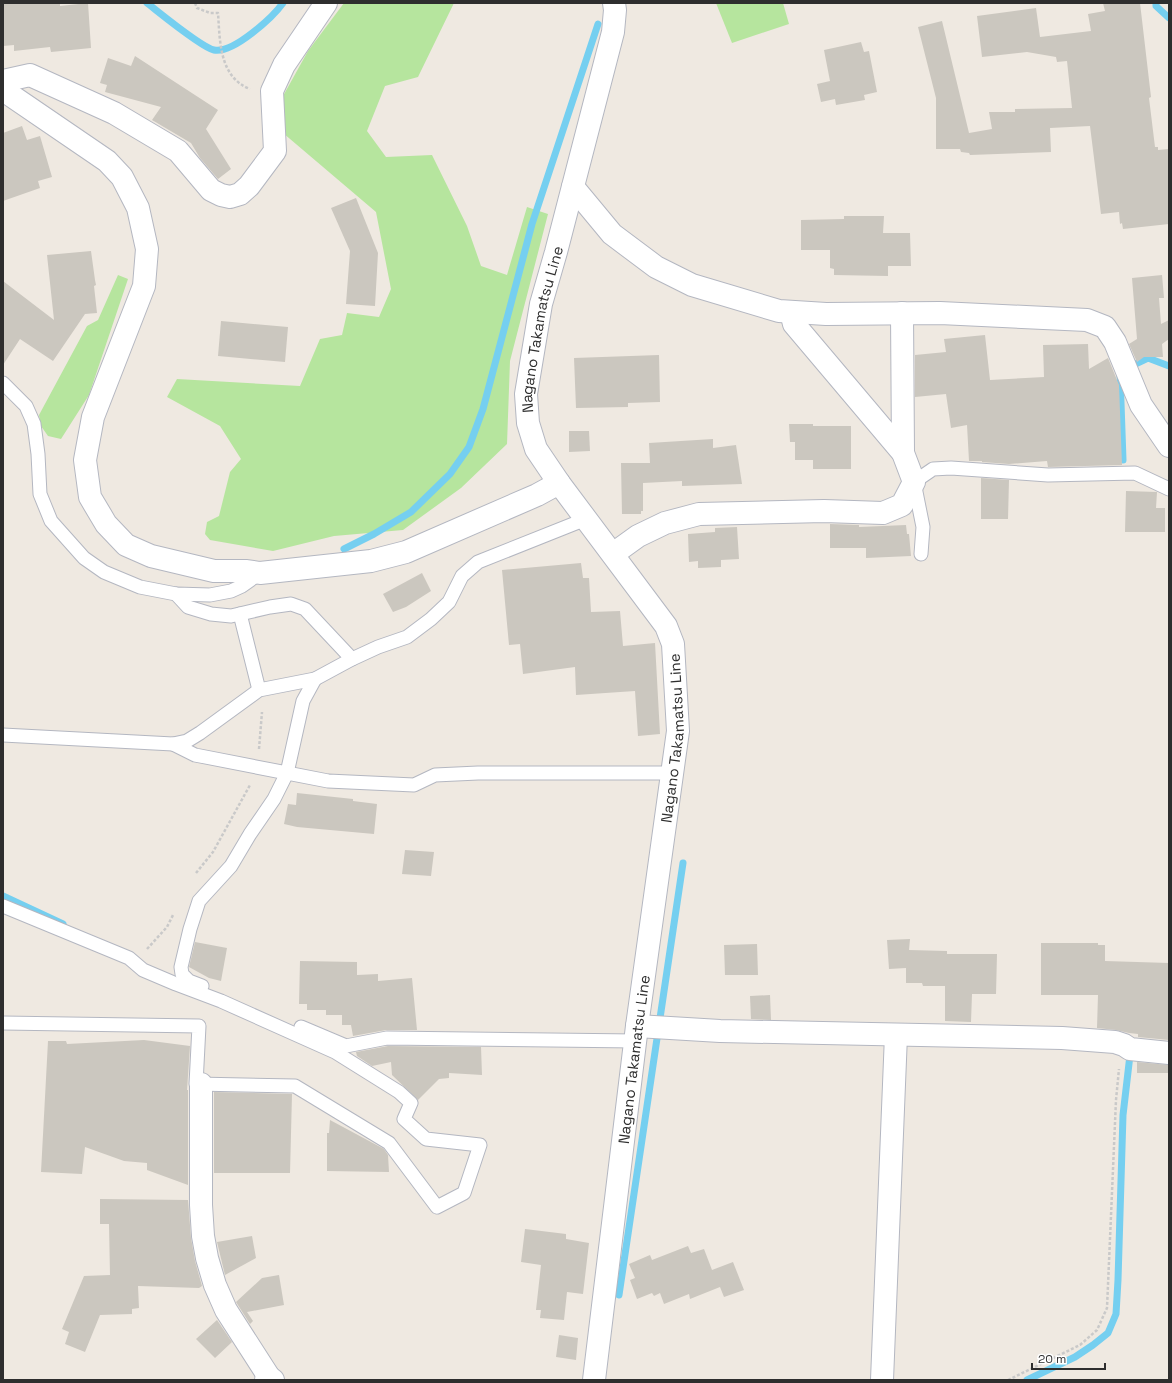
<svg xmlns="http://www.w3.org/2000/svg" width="1172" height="1383" font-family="'Space Grotesk',sans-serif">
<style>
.green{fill:#b6e59e}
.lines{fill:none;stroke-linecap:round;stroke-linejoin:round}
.stream{stroke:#75cff0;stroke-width:7}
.building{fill:#cbc7bf}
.service-casing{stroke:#b4b7c1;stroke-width:15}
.minor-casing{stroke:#b4b7c1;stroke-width:24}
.secondary-casing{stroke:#b4b7c1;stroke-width:24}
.path{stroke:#c9c9c9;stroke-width:2.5;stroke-dasharray:3 2;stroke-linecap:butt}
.service{stroke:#fff;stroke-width:13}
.minor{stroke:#fff;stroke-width:22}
.secondary{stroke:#fff;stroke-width:22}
.labels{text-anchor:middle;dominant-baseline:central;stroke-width:3.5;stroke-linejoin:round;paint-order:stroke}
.street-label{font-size:15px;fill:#2e2e2e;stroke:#fff}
</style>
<rect width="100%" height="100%" fill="#efe9e1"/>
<!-- green -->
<g class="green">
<path d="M 344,3 L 454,3 L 418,77 L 385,86 L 367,131 L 386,157 L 432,155 L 467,226 L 481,266 L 507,275 L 527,207 L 548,214 L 510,361 L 507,444 L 461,488 L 403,530 L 334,536 L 273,551 L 210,540 L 205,534 L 207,522 L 219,516 L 230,472 L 241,459 L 220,426 L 167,397 L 177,379 L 300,386 L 320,339 L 342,335 L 347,313 L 379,317 L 391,289 L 376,212 L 283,133 L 283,96 L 308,51 Z"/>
<path d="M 716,3 L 783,3 L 789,24 L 732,43 Z"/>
<path d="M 118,275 L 128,279 L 89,395 L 61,439 L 48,436 L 41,426 L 39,415 L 87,326 L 98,320 Z"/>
</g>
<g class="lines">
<!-- stream -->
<g class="stream">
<path d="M 147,3 C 160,13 201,47 214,50 C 233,54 273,17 283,3"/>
<path d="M 1156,3 L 1156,6 L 1169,18"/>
<path d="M 1127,368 L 1148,358 L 1169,366"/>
<path d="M 1120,374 L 1123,460"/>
<path d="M 344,549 L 374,534 L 411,512 L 450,474 L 469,447 L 483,409 L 532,224 L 598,24"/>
<path d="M 3,896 L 63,924"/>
<path d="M 619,1295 L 683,863"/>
<path d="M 1027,1380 L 1075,1357 L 1093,1345 L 1108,1333 L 1116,1314 L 1118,1280 L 1123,1115 L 1130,1055"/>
</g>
</g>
<!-- building -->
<g class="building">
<path d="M 3,3 L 60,3 L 60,6 L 88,3 L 91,48 L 51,52 L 50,47 L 14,51 L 14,45 L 3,46 Z"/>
<path d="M 1103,3 L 1140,3 L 1142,20 L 1151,97 L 1149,98 L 1155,147 L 1158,147 L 1158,150 L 1169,149 L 1169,224 L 1123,229 L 1122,223 L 1120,224 L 1119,212 L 1101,214 L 1090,126 L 1050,128 L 1051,152 L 970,155 L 969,153 L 961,152 L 960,149 L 936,149 L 936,98 L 918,27 L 942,21 L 969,133 L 992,129 L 989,112 L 1015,112 L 1015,109 L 1072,108 L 1067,61 L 1057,62 L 1056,57 L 1027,52 L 982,57 L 977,16 L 1036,8 L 1040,37 L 1091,31 L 1088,14 L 1105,11 Z"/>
<path d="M 861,42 L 864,52 L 869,51 L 877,92 L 864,95 L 865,100 L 836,105 L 835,99 L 821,102 L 817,84 L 830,81 L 824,50 Z"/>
<path d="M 135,56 L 218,110 L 206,129 L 231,169 L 218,179 L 200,158 L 191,143 L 152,120 L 161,107 L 105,92 L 107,85 L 100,83 L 108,58 L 131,66 Z"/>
<path d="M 22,126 L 27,140 L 40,136 L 52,177 L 38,181 L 40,188 L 3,201 L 3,133 Z"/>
<path d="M 356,198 L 378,253 L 375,306 L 346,304 L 350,251 L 331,208 Z"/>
<path d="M 844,216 L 884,216 L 883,233 L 910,233 L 911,266 L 888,266 L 888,276 L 834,275 L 834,269 L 830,268 L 830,250 L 801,250 L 801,220 L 844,219 Z"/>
<path d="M 91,251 L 95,280 L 96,285 L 94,286 L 97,313 L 85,314 L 53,361 L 20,339 L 3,365 L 3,281 L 54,320 L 47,255 Z"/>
<path d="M 1162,275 L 1164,298 L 1159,298 L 1161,324 L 1169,320 L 1169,339 L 1162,344 L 1163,357 L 1144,357 L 1137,362 L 1129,344 L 1137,339 L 1132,278 Z"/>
<path d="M 221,321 L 288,327 L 285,362 L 218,356 Z"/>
<path d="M 985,335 L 990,380 L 1044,377 L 1043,345 L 1088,344 L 1089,369 L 1108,358 L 1119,385 L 1122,465 L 1048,467 L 1047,461 L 1009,464 L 982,462 L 982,461 L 969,461 L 967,425 L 951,428 L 946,394 L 915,397 L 915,355 L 946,352 L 944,339 Z"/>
<path d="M 659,355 L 660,402 L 628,403 L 628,407 L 576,408 L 574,358 Z"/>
<path d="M 789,424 L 813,424 L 813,426 L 851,426 L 851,469 L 813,469 L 813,460 L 795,460 L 795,442 L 790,442 Z"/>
<path d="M 569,431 L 589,431 L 590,451 L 569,452 Z"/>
<path d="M 713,439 L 713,448 L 736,445 L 742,484 L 682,486 L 682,481 L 643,483 L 643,511 L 641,511 L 641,514 L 622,514 L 621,463 L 650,463 L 649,443 Z"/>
<path d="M 981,478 L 1009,480 L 1008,519 L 981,519 Z"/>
<path d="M 1126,491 L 1157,492 L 1156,508 L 1165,508 L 1165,532 L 1125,532 Z"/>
<path d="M 830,524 L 859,525 L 859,527 L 906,525 L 907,534 L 909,534 L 911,556 L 866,558 L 866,548 L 830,548 Z"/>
<path d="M 737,527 L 739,559 L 721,560 L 721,567 L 698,568 L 698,561 L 689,562 L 688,534 L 715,532 L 715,528 Z"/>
<path d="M 581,563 L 583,578 L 589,578 L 591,612 L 620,611 L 623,646 L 655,643 L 660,734 L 638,736 L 635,691 L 576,695 L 575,667 L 523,674 L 520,644 L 509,645 L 502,570 Z"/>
<path d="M 422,573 L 431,591 L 406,607 L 393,612 L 383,594 Z"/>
<path d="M 297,793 L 353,799 L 353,801 L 377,804 L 374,834 L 297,827 L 284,824 L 288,804 L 296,805 Z"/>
<path d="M 405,850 L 434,852 L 431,876 L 402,874 Z"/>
<path d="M 910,939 L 909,950 L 947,951 L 947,954 L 997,954 L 996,994 L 972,994 L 971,1022 L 945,1021 L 945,986 L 923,986 L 922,983 L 906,983 L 906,968 L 889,969 L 887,940 Z"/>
<path d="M 195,942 L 227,948 L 221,981 L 209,978 L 189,967 Z"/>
<path d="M 1041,943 L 1098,943 L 1098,945 L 1105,945 L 1105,961 L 1169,963 L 1169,1040 L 1138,1037 L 1138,1034 L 1129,1033 L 1116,1030 L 1097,1028 L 1098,995 L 1041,995 Z"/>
<path d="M 757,944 L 758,975 L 725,975 L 724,945 Z"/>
<path d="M 300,961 L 357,962 L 357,975 L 378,974 L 378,981 L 412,978 L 417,1030 L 386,1030 L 353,1036 L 351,1025 L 342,1025 L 342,1015 L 326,1015 L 326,1010 L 307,1010 L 307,1004 L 299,1004 Z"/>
<path d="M 770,995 L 771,1020 L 751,1019 L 750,996 Z"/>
<path d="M 144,1040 L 190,1046 L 187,1090 L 188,1090 L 188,1185 L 147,1170 L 147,1163 L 124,1161 L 85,1147 L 82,1174 L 41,1172 L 48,1041 L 66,1041 L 67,1044 Z"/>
<path d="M 388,1046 L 481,1047 L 482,1075 L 449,1073 L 449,1078 L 439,1079 L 418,1100 L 392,1075 L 391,1062 L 372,1066 L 357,1056 L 356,1052 Z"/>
<path d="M 1137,1062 L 1169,1065 L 1169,1073 L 1137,1073 Z"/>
<path d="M 214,1092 L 292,1094 L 290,1173 L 214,1173 Z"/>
<path d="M 330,1120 L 384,1149 L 388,1155 L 389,1172 L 327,1171 L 327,1133 L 329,1133 Z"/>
<path d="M 100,1199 L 188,1200 L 191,1238 L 195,1261 L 202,1286 L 199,1288 L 138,1286 L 139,1308 L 132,1309 L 132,1314 L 100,1315 L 85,1352 L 65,1344 L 69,1332 L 62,1329 L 84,1276 L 110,1275 L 109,1224 L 100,1224 Z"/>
<path d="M 525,1229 L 566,1234 L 566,1239 L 589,1243 L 583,1294 L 567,1292 L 564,1320 L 540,1318 L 541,1310 L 536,1310 L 541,1265 L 521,1262 Z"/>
<path d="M 252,1236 L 256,1258 L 225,1275 L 217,1242 Z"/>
<path d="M 688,1246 L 691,1253 L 704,1249 L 712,1270 L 733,1262 L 744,1290 L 724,1297 L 720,1287 L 690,1299 L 689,1294 L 664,1304 L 660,1293 L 654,1296 L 652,1293 L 637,1299 L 630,1280 L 635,1278 L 629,1264 L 650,1255 L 652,1260 Z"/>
<path d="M 279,1275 L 284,1305 L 247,1312 L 253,1321 L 250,1324 L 236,1302 L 262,1278 Z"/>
<path d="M 217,1320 L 232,1342 L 215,1358 L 196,1339 Z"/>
<path d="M 559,1335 L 578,1338 L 576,1360 L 556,1357 Z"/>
</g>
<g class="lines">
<!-- service casing -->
<g class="service-casing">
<g id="service">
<path d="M 3,383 L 26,406 L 34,424 L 38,454 L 40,494 L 51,521 L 84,558 L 104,572 L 140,587 L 176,594 L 210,595 L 231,591 L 242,586 L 260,573"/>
<path d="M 921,554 L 923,527 L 914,482 L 933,469 L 951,468 L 1048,475 L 1135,473 L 1169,489"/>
<path d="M 176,594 L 188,607 L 211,614 L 231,616 L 270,607 L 291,604 L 305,609 L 352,659"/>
<path d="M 240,614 L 259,690"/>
<path d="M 3,735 L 173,744 L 187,741 L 200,733 L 259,690 L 315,679 L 352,659 L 378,647 L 407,637 L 431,619 L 449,602 L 462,576 L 478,562 L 586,519"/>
<path d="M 173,744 L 195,755 L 328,781 L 414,785 L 435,775 L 478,773 L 672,773"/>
<path d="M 3,906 L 129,958 L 143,970 L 176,984 L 221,1001 L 335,1052 L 399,1092 L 411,1103 L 404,1119 L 426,1139 L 480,1145 L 464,1193 L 437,1207 L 389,1143 L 295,1086 L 196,1084 L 199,1026 L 3,1023"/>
<path d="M 202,986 L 189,981 L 182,974 L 181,967 L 190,929 L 199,901 L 231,866 L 250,834 L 274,799 L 287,773 L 303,701 L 315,679"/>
<path d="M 301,1027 L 346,1046 L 387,1038 L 636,1041"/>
</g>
</g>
<!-- minor casing -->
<g class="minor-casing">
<g id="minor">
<path d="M 3,81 L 30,75 L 114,113 L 178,151 L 211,190 L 221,195 L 230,197 L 240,194 L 249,186 L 275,151 L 272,91 L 284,65 L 326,3"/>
<path d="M 3,90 L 107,161 L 122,177 L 138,208 L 147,249 L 144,286 L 93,417 L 85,460 L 90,497 L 106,524 L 126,545 L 151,556 L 214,571 L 247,571 L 260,573 L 371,561 L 406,552 L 537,495 L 559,483"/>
<path d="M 573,187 L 612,234 L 656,267 L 692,285 L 779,311 L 826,314 L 940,313 L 1087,320 L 1105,327 L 1115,342 L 1141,405 L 1169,446"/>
<path d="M 902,313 L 903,453"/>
<path d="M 613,554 L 638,536 L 665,523 L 699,514 L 824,511 L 883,513 L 902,505 L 914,482 L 903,453 L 794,324 L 791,312"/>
<path d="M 637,1026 L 720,1031 L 1062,1038 L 1115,1042 L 1124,1045 L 1130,1049 L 1169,1053"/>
<path d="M 201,1084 L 201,1205 L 203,1236 L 207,1258 L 215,1285 L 226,1310 L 269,1377"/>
<path d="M 882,1380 L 896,1035"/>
</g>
</g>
<!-- secondary casing -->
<g class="secondary-casing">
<g id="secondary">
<path d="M 266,1380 L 269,1377 L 273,1380"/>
<path id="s1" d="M 594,1380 L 637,1026 L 678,731 L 673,644 L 666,626 L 559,483 L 536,449 L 528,423 L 526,394 L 541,304 L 556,252 L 613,32 L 615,10 L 614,3"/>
</g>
</g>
<!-- path -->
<g class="path">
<path d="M 195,3 L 197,8 L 210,13 L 218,13 C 220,41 219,77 250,89"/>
<path d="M 259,749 L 262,712"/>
<path d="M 196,873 L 213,852 L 250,785"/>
<path d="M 147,949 L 167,927 L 173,915"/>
<path d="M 1008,1380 L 1080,1345 L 1097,1330 L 1107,1308 L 1116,1100 L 1119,1069"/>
</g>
<!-- service -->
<use href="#service" class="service"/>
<!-- minor -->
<use href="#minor" class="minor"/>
<!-- secondary -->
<use href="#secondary" class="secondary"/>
</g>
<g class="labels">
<!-- street labels -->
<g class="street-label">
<text stroke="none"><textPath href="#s1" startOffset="1103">Nagano Takamatsu Line</textPath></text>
<text stroke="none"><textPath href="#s1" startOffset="647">Nagano Takamatsu Line</textPath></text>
<text stroke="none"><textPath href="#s1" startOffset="323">Nagano Takamatsu Line</textPath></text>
</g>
</g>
<!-- border -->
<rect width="1172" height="1383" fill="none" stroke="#2e2e2e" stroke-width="8"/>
<!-- scale -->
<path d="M1032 1363v6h73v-6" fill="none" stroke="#2e2e2e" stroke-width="2"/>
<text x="1038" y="1363" font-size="12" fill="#2e2e2e" stroke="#ffffff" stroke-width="3" paint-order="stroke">20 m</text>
</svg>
